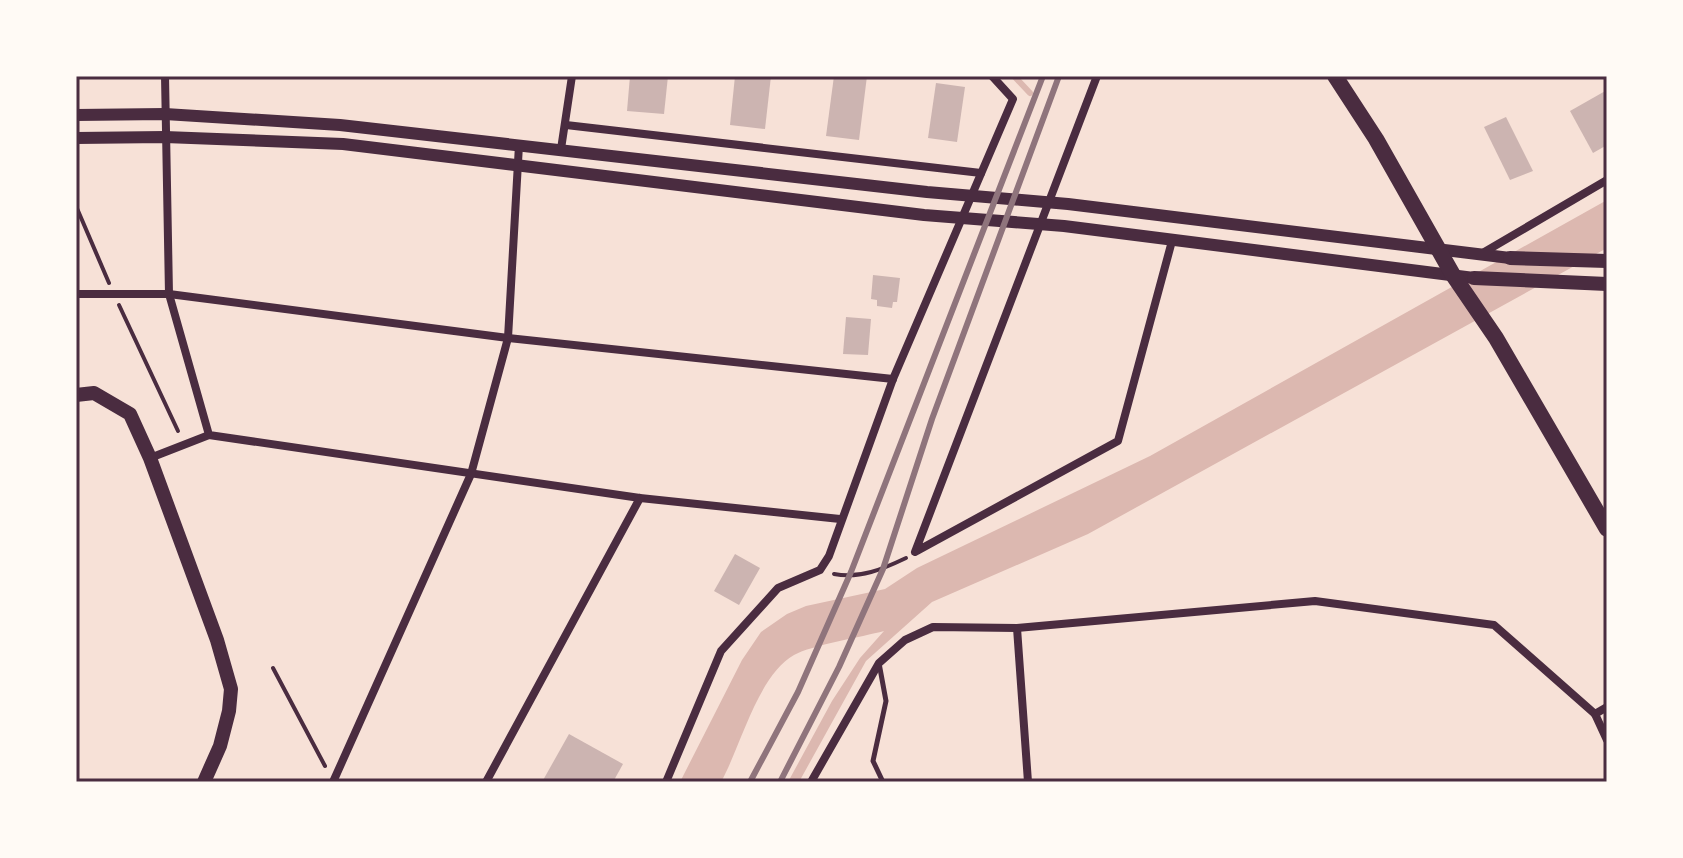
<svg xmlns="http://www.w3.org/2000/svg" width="1683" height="858" font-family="Cabin,sans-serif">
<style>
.water{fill:#dcb8b0}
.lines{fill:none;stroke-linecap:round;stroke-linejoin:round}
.stream{stroke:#dcb8b0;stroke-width:6}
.building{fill:#ccb4b1}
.path{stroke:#4a2c40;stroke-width:4}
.service{stroke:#4a2c40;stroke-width:5}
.minor{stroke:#4a2c40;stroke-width:8}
.tertiary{stroke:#4a2c40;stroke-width:12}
.secondary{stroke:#4a2c40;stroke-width:14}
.trunk{stroke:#4a2c40;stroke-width:16}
.rail{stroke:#8f747c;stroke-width:6}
.neatline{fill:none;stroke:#4a2c40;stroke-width:3}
</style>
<rect width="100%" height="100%" fill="#f7e1d7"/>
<!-- water -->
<path class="water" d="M 1607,200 L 1607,248 L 1088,534 L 932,602 L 866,661 L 799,782 L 788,782 L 832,701 L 860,658 L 884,631 C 862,637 812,645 794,655 C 758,675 741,746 721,782 L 680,782 L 742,660 L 761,632 L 787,614 L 806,606 L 885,589 L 917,568 L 1150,456 Z"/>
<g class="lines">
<!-- stream -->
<path class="stream" d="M 1014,76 L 1030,93"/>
</g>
<!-- building -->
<g class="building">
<path d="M 630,76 L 668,76 L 664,114 L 627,111 Z"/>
<path d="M 735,76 L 771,76 L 765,129 L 730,125 Z"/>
<path d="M 834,76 L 867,76 L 859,140 L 826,136 Z"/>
<path d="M 936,83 L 965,87 L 957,142 L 928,138 Z"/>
<path d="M 1607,90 L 1607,145 L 1593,153 L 1570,111 Z"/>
<path d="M 1506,117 L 1533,171 L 1510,180 L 1484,127 Z"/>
<path d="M 873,275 L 900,278 L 897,302 L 893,302 L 892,308 L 877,306 L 877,300 L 871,299 Z"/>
<path d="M 846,317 L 871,319 L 868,355 L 843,354 Z"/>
<path d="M 735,554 L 760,568 L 739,605 L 714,591 Z"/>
<path d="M 569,734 L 623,764 L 613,782 L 542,782 Z"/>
</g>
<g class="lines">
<!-- path -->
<g class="path">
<path d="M 76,206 L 109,283"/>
<path d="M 119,305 L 178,431"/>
<path d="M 834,574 C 860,579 883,569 906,558"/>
<path d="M 273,668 L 325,766"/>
</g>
<!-- service -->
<path class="service" d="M 879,663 L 886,701 L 873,761 L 883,782"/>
<!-- minor -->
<g class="minor">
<path d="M 165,76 L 169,294 L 209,435 L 640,498 L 840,519"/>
<path d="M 1097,76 L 915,552 L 1118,441 L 1172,241"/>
<path d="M 566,125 L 981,173"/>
<path d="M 561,149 L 572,76"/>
<path d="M 1481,254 L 1607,180"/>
<path d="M 76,294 L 169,294 L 508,338 L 893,379"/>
<path d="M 150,458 L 209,435"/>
<path d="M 1017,628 L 1028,782"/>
<path d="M 1595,714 L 1607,740"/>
<path d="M 333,782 L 471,474 L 508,338 L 519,145"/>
<path d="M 486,782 L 640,498"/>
<path d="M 666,782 L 721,651 L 778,588 L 820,570 L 829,556 L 893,379 L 1013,99 L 992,76"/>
<path d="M 811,782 L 879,663 L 905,640 L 933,627 L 1017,628 L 1315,601 L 1494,625 L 1595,714 L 1607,707"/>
</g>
<!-- tertiary -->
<g class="tertiary">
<path d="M 76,115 L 165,114 L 340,125 L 927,192 L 1068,204 L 1510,258"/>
<path d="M 76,138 L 165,137 L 343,144 L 924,215 L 1064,226 L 1474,278"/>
</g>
<!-- secondary -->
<g class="secondary">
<path d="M 1510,258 L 1607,261"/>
<path d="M 1474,278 L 1607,284"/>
<path d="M 76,395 L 94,393 L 130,414 L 150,458 L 217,640 L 231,689 L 229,711 L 220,746 L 204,782"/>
</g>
<!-- trunk -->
<path class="trunk" d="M 1335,76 L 1376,139 L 1453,275 L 1496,338 L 1607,529"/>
<!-- rail -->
<g class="rail">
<path d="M 750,782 L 798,692 L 851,572 L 1043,76"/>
<path d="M 780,782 L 839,667 L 883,569 L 932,419 L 1059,76"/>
</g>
</g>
<!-- border -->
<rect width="1683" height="858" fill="none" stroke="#fffaf5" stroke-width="156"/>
<rect x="78" y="78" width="1527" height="702" class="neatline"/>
</svg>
